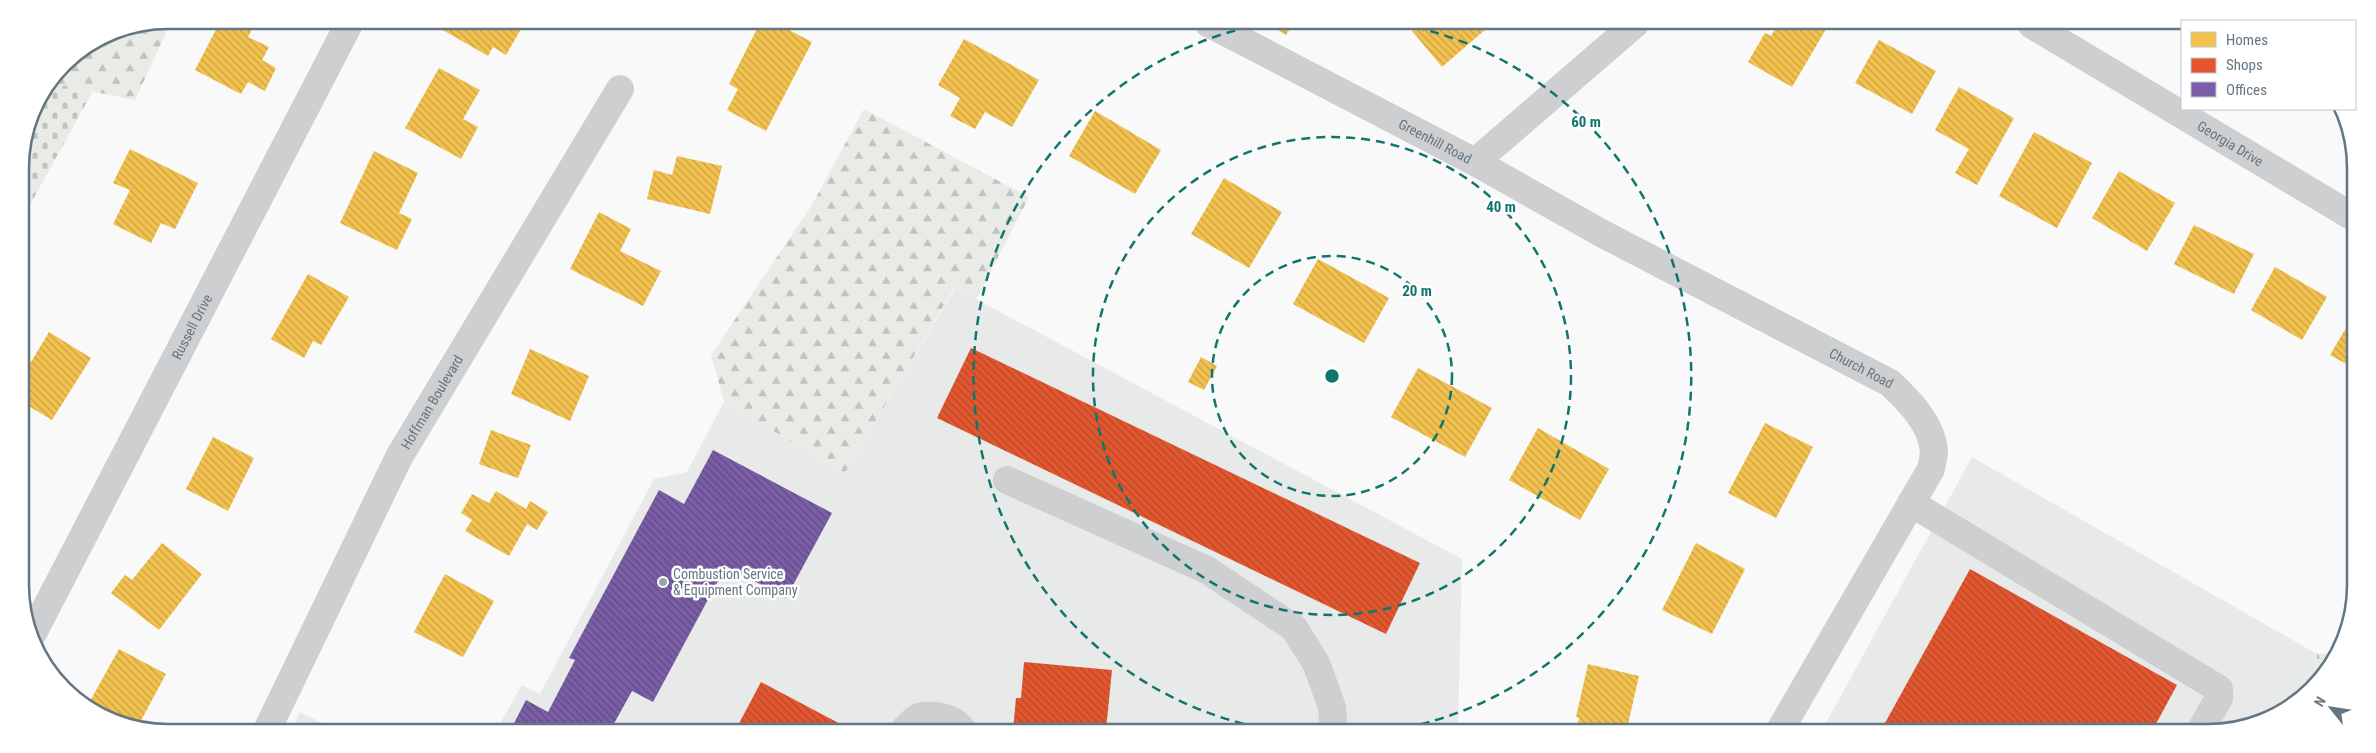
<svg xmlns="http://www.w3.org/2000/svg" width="2376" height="753" font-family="'Roboto Condensed',sans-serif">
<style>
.built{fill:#e8e9e9}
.forest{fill:url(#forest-firs)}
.cemetery{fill:url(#cemetery-stones)}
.homes{fill:url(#homes-back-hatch)}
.shops{fill:url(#shops-back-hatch)}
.offices{fill:url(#offices-back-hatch)}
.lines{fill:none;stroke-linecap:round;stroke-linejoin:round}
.minor{stroke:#cecfd0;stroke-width:28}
.ring{fill:none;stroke:#0f766e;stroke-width:2.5;stroke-dasharray:9 6}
.poi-dot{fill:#99a4ac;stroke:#fff;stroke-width:2}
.labels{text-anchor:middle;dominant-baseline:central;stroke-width:5;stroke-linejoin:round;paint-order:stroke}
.street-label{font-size:14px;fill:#657683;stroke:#fff}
.poi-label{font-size:14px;fill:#657683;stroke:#fff;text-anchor:start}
.rim{fill:none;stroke:#657683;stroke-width:2.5}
.centre{fill:#0f766e;stroke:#fff;stroke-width:2.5}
.ring-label{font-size:15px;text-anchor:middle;font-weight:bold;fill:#0f766e;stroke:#fff;stroke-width:5;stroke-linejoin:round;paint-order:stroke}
</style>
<defs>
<pattern id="forest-firs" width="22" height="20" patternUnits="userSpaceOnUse" patternTransform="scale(1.25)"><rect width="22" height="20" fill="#e8ebe6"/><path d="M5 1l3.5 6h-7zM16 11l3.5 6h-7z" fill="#c0c3c0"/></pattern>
<pattern id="cemetery-stones" width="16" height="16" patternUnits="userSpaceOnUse" patternTransform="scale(1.25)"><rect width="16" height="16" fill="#e8ebe6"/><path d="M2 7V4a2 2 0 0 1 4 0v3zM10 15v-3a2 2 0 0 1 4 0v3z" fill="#c0c3c0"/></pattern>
<pattern id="homes-back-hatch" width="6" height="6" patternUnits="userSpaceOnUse" patternTransform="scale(1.25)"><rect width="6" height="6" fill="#f2c14e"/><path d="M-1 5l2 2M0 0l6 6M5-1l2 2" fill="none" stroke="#c8a146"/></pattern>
<pattern id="shops-back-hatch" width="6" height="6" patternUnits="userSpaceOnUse" patternTransform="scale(1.25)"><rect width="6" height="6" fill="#e4572e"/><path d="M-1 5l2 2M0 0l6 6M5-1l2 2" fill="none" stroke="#b24a2c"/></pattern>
<pattern id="offices-back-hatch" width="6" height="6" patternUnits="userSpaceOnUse" patternTransform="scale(1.25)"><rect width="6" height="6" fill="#7b5ea7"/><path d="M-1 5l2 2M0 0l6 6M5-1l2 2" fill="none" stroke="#5f4c81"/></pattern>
</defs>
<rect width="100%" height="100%" fill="#f9f9f9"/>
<!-- built -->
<g class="built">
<path d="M 955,288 L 1462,559 L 1458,731 L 497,729 L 522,685 L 540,694 L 654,479 L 687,472 L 724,402 L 845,473 Z"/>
<path d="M 1972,457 L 2317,654 L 2315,685 L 2298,702 L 2264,722 L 2218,733 L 1821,732 Z"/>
<path d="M 300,712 L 332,728 L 292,728 Z"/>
</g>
<!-- forest -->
<g class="forest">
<path d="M 172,20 L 135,100 L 50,83 L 64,63 L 112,31 Z"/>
<path d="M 864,109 L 1029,197 L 976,300 L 954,288 L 845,473 L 724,402 L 711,355 L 812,205 Z"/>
<path d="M 2338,652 L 2331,667 L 2315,685 L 2317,654 Z"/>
</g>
<!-- cemetery -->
<path class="cemetery" d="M 50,83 L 93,91 L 21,221 L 20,158 L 31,111 Z"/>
<!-- homes -->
<g class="homes">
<path d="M 221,20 L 257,20 L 248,37 L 269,47 L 262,60 L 276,68 L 265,91 L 248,82 L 241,94 L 195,70 Z"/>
<path d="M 446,21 L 519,21 L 524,24 L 506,55 L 493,47 L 488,56 L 441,29 Z"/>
<path d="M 761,21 L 772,21 L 812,42 L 766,131 L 727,110 L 738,89 L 729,84 Z"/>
<path d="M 1267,23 L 1294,23 L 1286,35 Z"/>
<path d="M 1422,23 L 1493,23 L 1442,67 L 1412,31 Z"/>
<path d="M 1778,24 L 1829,24 L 1792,87 L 1748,62 L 1765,33 L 1771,36 Z"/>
<path d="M 964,39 L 1039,80 L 1012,127 L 985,112 L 975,129 L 950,116 L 960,98 L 938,85 Z"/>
<path d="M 1879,40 L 1936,71 L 1912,114 L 1855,83 Z"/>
<path d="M 439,68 L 480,90 L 463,119 L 478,127 L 461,159 L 405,128 Z"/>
<path d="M 1959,87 L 2014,118 L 1977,185 L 1955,173 L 1969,149 L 1935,130 Z"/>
<path d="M 1095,111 L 1161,150 L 1135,194 L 1069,156 Z"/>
<path d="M 2034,132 L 2092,163 L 2057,228 L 1999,196 Z"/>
<path d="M 130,149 L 198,183 L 175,229 L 161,223 L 151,243 L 113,224 L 130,190 L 113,183 Z"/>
<path d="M 374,151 L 418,173 L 399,213 L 412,219 L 397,250 L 340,223 Z"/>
<path d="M 677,156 L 722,166 L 710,214 L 647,199 L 654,170 L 672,175 Z"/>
<path d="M 2119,171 L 2175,203 L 2147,251 L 2092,218 Z"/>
<path d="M 1224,178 L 1282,212 L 1249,268 L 1191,234 Z"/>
<path d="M 599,212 L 631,229 L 620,251 L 661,271 L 643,306 L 570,269 Z"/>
<path d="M 2194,225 L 2254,254 L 2234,294 L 2174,264 Z"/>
<path d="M 1318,259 L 1389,298 L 1364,343 L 1293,304 Z"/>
<path d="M 2275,267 L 2327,297 L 2302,340 L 2251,310 Z"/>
<path d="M 308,274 L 349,297 L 321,345 L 313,341 L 304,358 L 271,339 Z"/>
<path d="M 2352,318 L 2352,367 L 2330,355 Z"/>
<path d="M 49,332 L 91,358 L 52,420 L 22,402 L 21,356 L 31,362 Z"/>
<path d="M 530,349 L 589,376 L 570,421 L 511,394 Z"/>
<path d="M 1201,357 L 1217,366 L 1204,390 L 1188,382 Z"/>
<path d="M 1418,368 L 1492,408 L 1465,457 L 1391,417 Z"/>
<path d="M 1765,423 L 1813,447 L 1776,518 L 1728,493 Z"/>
<path d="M 1538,428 L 1609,469 L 1580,520 L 1509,480 Z"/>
<path d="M 491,430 L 531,445 L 518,478 L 479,464 Z"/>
<path d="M 213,437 L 254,458 L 228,511 L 186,489 Z"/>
<path d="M 496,491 L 526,509 L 530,501 L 548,512 L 537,530 L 527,524 L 509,556 L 465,531 L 472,520 L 461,513 L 472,494 L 489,503 Z"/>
<path d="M 162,543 L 202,574 L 159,630 L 111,593 L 125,575 L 132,580 Z"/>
<path d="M 1696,543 L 1745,569 L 1712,634 L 1662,610 Z"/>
<path d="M 445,574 L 494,601 L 463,657 L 414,632 Z"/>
<path d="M 119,649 L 166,674 L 137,728 L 129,728 L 89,703 Z"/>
<path d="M 1588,664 L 1639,676 L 1628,724 L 1637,726 L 1636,731 L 1576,731 L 1579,718 L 1576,717 Z"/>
</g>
<!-- shops -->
<g class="shops">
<path d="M 971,348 L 1420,563 L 1386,634 L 937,418 Z"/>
<path d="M 1970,569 L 2177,685 L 2151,733 L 1880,732 Z"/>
<path d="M 1024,662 L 1112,670 L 1106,730 L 1013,730 L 1016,698 L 1021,698 Z"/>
<path d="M 761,682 L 848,728 L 847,730 L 736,729 Z"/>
</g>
<!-- offices -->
<path class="offices" d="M 713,450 L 832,513 L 786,598 L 726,566 L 653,702 L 632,691 L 611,729 L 511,729 L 526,700 L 548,712 L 575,660 L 569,658 L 659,490 L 684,504 Z"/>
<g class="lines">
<!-- minor -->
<g class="minor">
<path id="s1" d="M 1208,23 L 1475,162 L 1635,24"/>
<path id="s2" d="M 2032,25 L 2353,217"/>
<path id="s3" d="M 1475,162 L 1603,234 L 1890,383 C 1909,401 1931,423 1934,450 C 1934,456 1932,463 1931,469 L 1779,732"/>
<path d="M 1007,480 L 1207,570 L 1294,628 L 1316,663 L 1332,707 L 1334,731"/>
<path d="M 1911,503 L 2219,689 L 2219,698 L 2199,733"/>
<path id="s4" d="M 33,633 L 351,20"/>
<path id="s5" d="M 268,728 L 399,457 L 620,89"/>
<path d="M 904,730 C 908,726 914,719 919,717 C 932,713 956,718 962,730"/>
</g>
</g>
<!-- distance rings -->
<g class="ring">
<circle cx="1332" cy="376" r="120"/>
<circle cx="1332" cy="376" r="239"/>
<path d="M1273 730A359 359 0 0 1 1267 23M1401 24A359 359 0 0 1 1388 731"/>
</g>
<!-- markers -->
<circle class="poi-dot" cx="663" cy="582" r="5"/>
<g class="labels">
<!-- street labels -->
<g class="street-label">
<text stroke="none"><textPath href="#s1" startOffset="256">Greenhill Road</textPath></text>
<text stroke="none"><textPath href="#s2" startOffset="231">Georgia Drive</textPath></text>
<text stroke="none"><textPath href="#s4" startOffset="345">Russell Drive</textPath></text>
<text stroke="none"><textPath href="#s3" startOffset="438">Church Road</textPath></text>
<text stroke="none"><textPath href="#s5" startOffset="365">Hoffman Boulevard</textPath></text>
</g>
<!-- poi labels -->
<g class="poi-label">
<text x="673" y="574">Combustion Service<tspan x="673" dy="16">&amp; Equipment Company</tspan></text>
</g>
</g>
<!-- crop -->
<path d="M0 0H2376V753H0ZM168 29H2208A139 139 0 0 1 2347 168V585A139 139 0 0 1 2208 724H168A139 139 0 0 1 29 585V168A139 139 0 0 1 168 29Z" fill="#fff" fill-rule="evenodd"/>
<path class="rim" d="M168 29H2208A139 139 0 0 1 2347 168V585A139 139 0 0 1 2208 724H168A139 139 0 0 1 29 585V168A139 139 0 0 1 168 29Z"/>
<circle cx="1332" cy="376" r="8" class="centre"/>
<g class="ring-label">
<text x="1586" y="127">60 m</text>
<text x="1501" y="212">40 m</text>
<text x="1417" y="296">20 m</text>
</g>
<!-- legend -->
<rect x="2181" y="20" width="175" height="90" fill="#ffffff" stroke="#c1c8cd"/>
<rect x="2191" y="32" width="25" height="15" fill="#f2c14e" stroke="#c1c8cd"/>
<text x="2226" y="45" font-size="15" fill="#657683">Homes</text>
<rect x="2191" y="58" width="25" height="15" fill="#e4572e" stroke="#c1c8cd"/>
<text x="2226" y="70" font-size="15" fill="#657683">Shops</text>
<rect x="2191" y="82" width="25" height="15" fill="#7b5ea7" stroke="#c1c8cd"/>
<text x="2226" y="95" font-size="15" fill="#657683">Offices</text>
<!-- north arrow -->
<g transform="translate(2331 708) rotate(300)" stroke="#ffffff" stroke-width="4" paint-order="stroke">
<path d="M0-4L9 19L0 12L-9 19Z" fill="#657683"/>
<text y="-8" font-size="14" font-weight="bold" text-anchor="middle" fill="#657683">N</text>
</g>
</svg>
